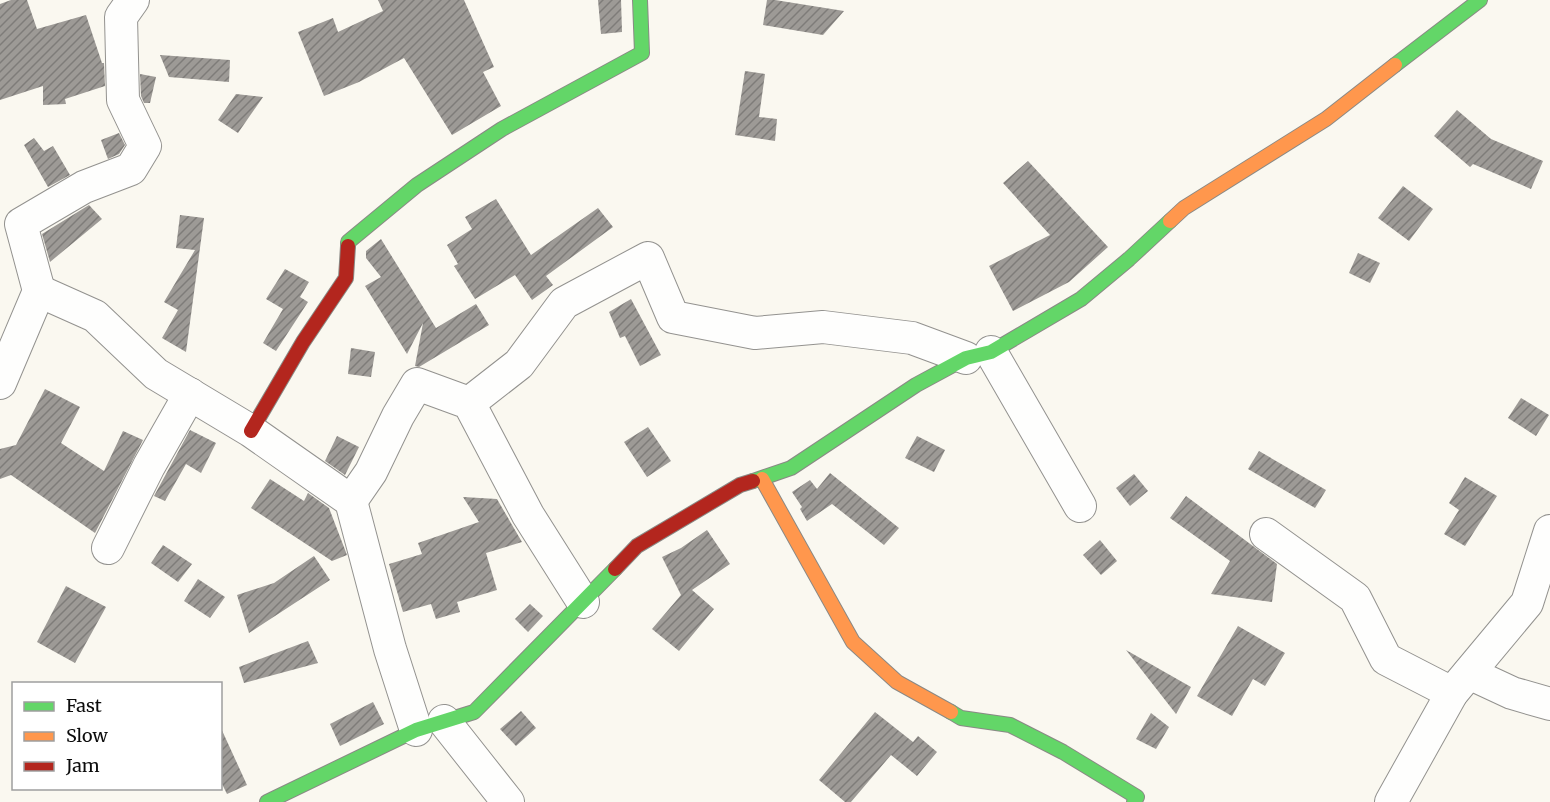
<svg xmlns="http://www.w3.org/2000/svg" width="1550" height="802" font-family="Merriweather,serif">
<style>
.building{fill:url(#building-hatch)}
.lines{fill:none;stroke-linecap:round;stroke-linejoin:round}
.street-casing{stroke:#93928f;stroke-width:34}
.fast-casing{stroke:#8a8985;stroke-width:16}
.slow-casing{stroke:#8a8985;stroke-width:16}
.jam-casing{stroke:#8a8985;stroke-width:16}
.street{stroke:#fefefd;stroke-width:32}
.fast{stroke:#63d668;stroke-width:14}
.slow{stroke:#ff974d;stroke-width:14}
.jam{stroke:#b3261e;stroke-width:14}
</style>
<defs>
<pattern id="building-hatch" width="6" height="6" patternUnits="userSpaceOnUse" patternTransform="scale(1.5)"><rect width="6" height="6" fill="#9d9a96"/><path d="M-1 1l2-2M0 6l6-6M5 7l2-2" fill="none" stroke="#7e7c79"/></pattern>
</defs>
<rect width="100%" height="100%" fill="#faf8f0"/>
<!-- building -->
<g class="building">
<path d="M 11,0 L 27,0 L 37,29 L 86,15 L 102,63 L 104,63 L 105,86 L 65,99 L 66,104 L 43,105 L 43,86 L 0,100 L 0,4 Z"/>
<path d="M 378,0 L 464,0 L 494,67 L 483,72 L 501,106 L 452,135 L 404,58 L 359,82 L 324,96 L 298,32 L 333,18 L 338,32 L 383,11 Z"/>
<path d="M 598,0 L 621,0 L 622,32 L 601,34 Z"/>
<path d="M 767,0 L 775,0 L 844,11 L 823,35 L 763,25 Z"/>
<path d="M 160,55 L 230,60 L 229,82 L 169,77 Z"/>
<path d="M 745,71 L 765,74 L 759,117 L 777,119 L 775,141 L 735,135 Z"/>
<path d="M 140,74 L 156,77 L 150,103 L 144,103 L 141,96 Z"/>
<path d="M 236,94 L 263,97 L 238,133 L 218,120 Z"/>
<path d="M 1457,110 L 1491,139 L 1543,161 L 1531,189 L 1473,164 L 1470,167 L 1434,136 Z"/>
<path d="M 119,133 L 125,145 L 119,154 L 108,159 L 101,140 Z"/>
<path d="M 34,138 L 44,151 L 53,146 L 70,175 L 48,187 L 24,145 Z"/>
<path d="M 1028,161 L 1108,247 L 1069,282 L 1013,311 L 989,266 L 1050,235 L 1003,183 Z"/>
<path d="M 1403,186 L 1433,209 L 1409,241 L 1378,218 Z"/>
<path d="M 496,199 L 531,255 L 598,208 L 613,227 L 546,276 L 553,285 L 532,300 L 515,275 L 475,299 L 454,266 L 458,264 L 447,245 L 472,229 L 465,217 Z"/>
<path d="M 89,205 L 102,219 L 50,262 L 42,234 Z"/>
<path d="M 180,215 L 204,218 L 186,352 L 162,338 L 178,310 L 164,302 L 195,250 L 176,248 Z"/>
<path d="M 381,239 L 436,328 L 476,304 L 489,325 L 419,367 L 415,366 L 423,323 L 407,354 L 365,286 L 381,277 L 366,258 L 366,251 Z"/>
<path d="M 1358,253 L 1380,263 L 1370,283 L 1349,273 Z"/>
<path d="M 285,269 L 309,282 L 300,297 L 308,302 L 276,351 L 263,343 L 283,309 L 266,299 Z"/>
<path d="M 631,299 L 661,355 L 640,366 L 625,336 L 620,338 L 609,312 Z"/>
<path d="M 351,348 L 375,352 L 371,377 L 348,374 Z"/>
<path d="M 45,389 L 80,407 L 61,443 L 104,471 L 123,431 L 143,440 L 95,533 L 11,475 L 0,479 L 0,449 L 16,445 Z"/>
<path d="M 1521,398 L 1549,415 L 1536,436 L 1508,418 Z"/>
<path d="M 648,427 L 671,461 L 647,477 L 624,442 Z"/>
<path d="M 190,430 L 216,443 L 201,473 L 186,464 L 165,501 L 154,496 Z"/>
<path d="M 337,436 L 359,447 L 345,475 L 325,461 Z"/>
<path d="M 917,436 L 945,450 L 934,472 L 905,458 Z"/>
<path d="M 1259,451 L 1326,490 L 1315,508 L 1248,469 Z"/>
<path d="M 830,473 L 899,528 L 884,545 L 832,504 L 807,521 L 800,509 L 802,507 L 792,492 L 810,480 L 817,489 Z"/>
<path d="M 1134,474 L 1148,491 L 1130,506 L 1116,488 Z"/>
<path d="M 1465,477 L 1497,496 L 1465,546 L 1444,534 L 1459,510 L 1449,503 Z"/>
<path d="M 270,479 L 304,501 L 308,493 L 329,508 L 347,555 L 332,561 L 251,508 Z"/>
<path d="M 1186,496 L 1277,564 L 1272,602 L 1211,594 L 1230,561 L 1170,518 Z"/>
<path d="M 463,497 L 497,499 L 522,542 L 486,553 L 497,590 L 457,602 L 460,612 L 436,619 L 431,604 L 403,612 L 389,564 L 422,554 L 418,543 L 479,522 Z"/>
<path d="M 707,530 L 730,564 L 692,590 L 714,609 L 679,651 L 652,629 L 681,595 L 662,557 L 681,548 Z"/>
<path d="M 1100,540 L 1117,561 L 1101,575 L 1083,555 Z"/>
<path d="M 163,545 L 192,564 L 178,582 L 151,563 Z"/>
<path d="M 314,556 L 330,580 L 249,633 L 237,595 L 274,583 Z"/>
<path d="M 198,579 L 225,597 L 210,618 L 184,601 Z"/>
<path d="M 66,586 L 106,607 L 75,663 L 37,642 Z"/>
<path d="M 530,604 L 543,616 L 528,632 L 515,619 Z"/>
<path d="M 1238,626 L 1285,653 L 1265,686 L 1253,679 L 1232,716 L 1197,696 Z"/>
<path d="M 308,641 L 318,663 L 244,683 L 239,667 Z"/>
<path d="M 1126,650 L 1191,687 L 1176,714 Z"/>
<path d="M 373,702 L 384,724 L 340,746 L 330,724 Z"/>
<path d="M 521,711 L 536,728 L 516,746 L 500,729 Z"/>
<path d="M 875,712 L 913,742 L 918,736 L 937,752 L 917,776 L 891,755 L 851,802 L 845,802 L 819,780 Z"/>
<path d="M 1151,713 L 1169,727 L 1156,749 L 1136,739 Z"/>
<path d="M 220,726 L 247,785 L 227,794 L 220,780 Z"/>
</g>
<g class="lines">
<!-- street casing -->
<g class="street-casing">
<g id="street">
<path d="M 39,291 L 95,316 L 156,374 L 251,431 L 351,501 L 390,649 L 416,730"/>
<path d="M 991,352 L 1080,506"/>
<path d="M 0,383 L 39,291 L 21,224 L 84,187 L 131,169 L 145,146 L 123,100 L 121,17 L 133,0"/>
<path d="M 469,403 L 519,364 L 564,303 L 648,258 L 673,317 L 755,333 L 823,327 L 912,338 L 966,358"/>
<path d="M 351,501 L 371,472 L 398,416 L 417,384 L 469,403 L 528,515 L 583,602"/>
<path d="M 1266,534 L 1355,598 L 1386,659 L 1452,693"/>
<path d="M 108,548 L 149,466 L 190,394"/>
<path d="M 1469,673 L 1512,693 L 1550,704"/>
<path d="M 444,721 L 508,802"/>
<path d="M 1391,802 L 1452,693 L 1527,603 L 1550,531"/>
</g>
</g>
<!-- fast casing -->
<g class="fast-casing">
<g id="fast">
<path d="M 1395,65 L 1480,0"/>
<path d="M 348,246 L 348,242 L 417,185 L 502,129 L 642,53 L 640,0"/>
<path d="M 753,481 L 791,468 L 916,385 L 966,358 L 991,352 L 1081,299 L 1129,259 L 1170,221"/>
<path d="M 951,712 L 961,718 L 1010,725 L 1063,752 L 1137,797 L 1134,802"/>
<path d="M 267,802 L 416,730 L 474,712 L 615,569"/>
</g>
</g>
<!-- slow casing -->
<g class="slow-casing">
<g id="slow">
<path d="M 1170,221 L 1184,208 L 1326,119 L 1395,65"/>
<path d="M 762,479 L 853,642 L 897,682 L 951,712"/>
</g>
</g>
<!-- jam casing -->
<g class="jam-casing">
<g id="jam">
<path d="M 251,431 L 303,342 L 346,278 L 348,246"/>
<path d="M 615,569 L 637,546 L 740,485 L 753,481"/>
</g>
</g>
<!-- street -->
<use href="#street" class="street"/>
<!-- fast -->
<use href="#fast" class="fast"/>
<!-- slow -->
<use href="#slow" class="slow"/>
<!-- jam -->
<use href="#jam" class="jam"/>
</g>
<!-- legend -->
<rect x="12" y="682" width="210" height="108" fill="#ffffff" stroke="#9e9e9e" stroke-width="1.5"/>
<rect x="24" y="702" width="30" height="9" fill="#63d668" stroke="#9e9e9e" stroke-width="1.5"/>
<text x="66" y="712" font-size="18" fill="#0c0c0c">Fast</text>
<rect x="24" y="732" width="30" height="9" fill="#ff974d" stroke="#9e9e9e" stroke-width="1.5"/>
<text x="66" y="742" font-size="18" fill="#0c0c0c">Slow</text>
<rect x="24" y="762" width="30" height="9" fill="#b3261e" stroke="#9e9e9e" stroke-width="1.5"/>
<text x="66" y="772" font-size="18" fill="#0c0c0c">Jam</text>
</svg>
